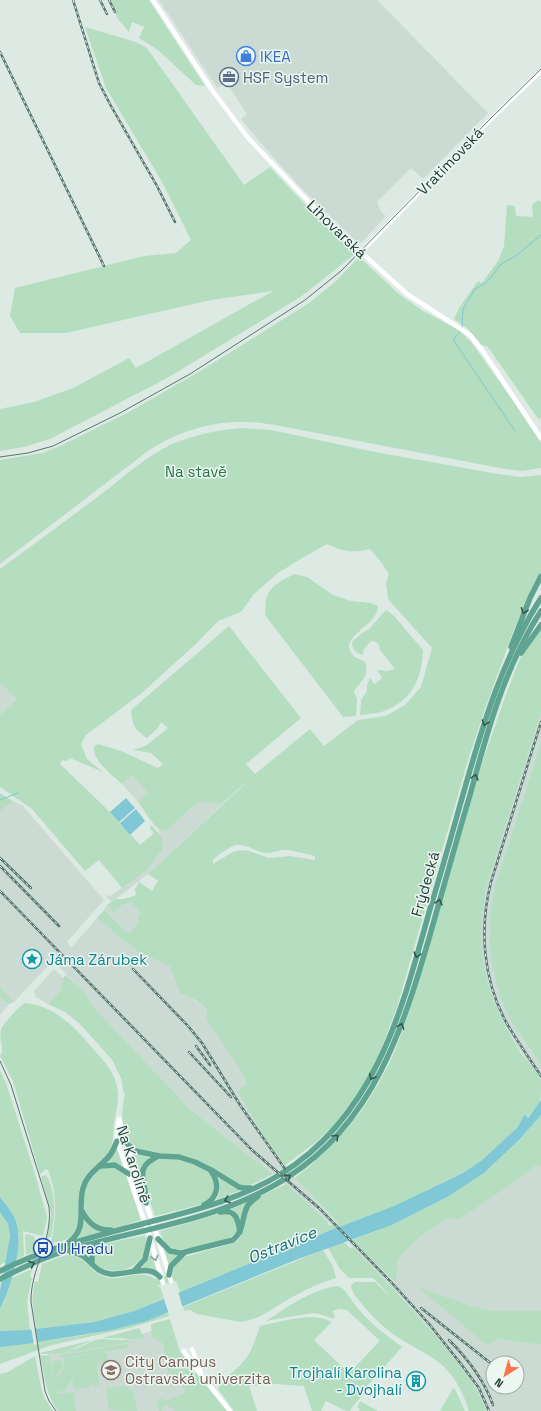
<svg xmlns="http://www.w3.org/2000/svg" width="541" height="1411" font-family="'Space Grotesk',sans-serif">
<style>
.built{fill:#cbdad3;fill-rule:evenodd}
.green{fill:#b4debf;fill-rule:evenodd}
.water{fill:#80c8d5}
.pier{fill:#ddeae4}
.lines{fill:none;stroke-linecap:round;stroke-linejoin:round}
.stream{stroke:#80c8d5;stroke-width:1}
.minor{stroke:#fff;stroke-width:4.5}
.major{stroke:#5ea491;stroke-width:5.5}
.tram{stroke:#57776e;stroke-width:1}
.rail-casing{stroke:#57776e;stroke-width:2.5}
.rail{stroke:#edf7f2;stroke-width:1;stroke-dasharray:3;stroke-linecap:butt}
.oneway{stroke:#315a4f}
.oneway2{stroke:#8e9d99}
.labels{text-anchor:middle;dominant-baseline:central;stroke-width:3;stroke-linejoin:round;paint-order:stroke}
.shop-label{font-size:15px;fill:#366cbe;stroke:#edf7f2;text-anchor:start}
.service-label{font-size:15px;fill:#4e5e75;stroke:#edf7f2;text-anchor:start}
.street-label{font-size:15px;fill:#1e3b33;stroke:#edf7f2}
.park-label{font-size:15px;fill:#257443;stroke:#edf7f2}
.culture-label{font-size:15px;fill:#0d838f;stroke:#edf7f2;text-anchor:start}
.transit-label{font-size:15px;fill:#164399;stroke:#edf7f2;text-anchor:start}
.education-label{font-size:15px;fill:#785e54;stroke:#edf7f2;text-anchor:start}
.water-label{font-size:16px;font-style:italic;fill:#146a7a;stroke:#edf7f2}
</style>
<rect width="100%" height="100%" fill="#ddeae4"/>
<!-- built -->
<g class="built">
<path d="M 159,0 L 377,0 L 488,113 L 423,179 L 411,168 L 377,202 L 381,212 L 386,216 L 362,242 L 357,242 L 301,188 L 259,141 L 241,119 L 247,114 L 226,82 L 217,88 Z"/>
<path d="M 0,683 L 17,699 L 0,715 Z"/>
<path d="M 541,713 L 541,741 L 500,870 L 493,894 L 489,931 L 493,966 L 501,997 L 517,1030 L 541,1067 L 541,1082 L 510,1035 L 497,1010 L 486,977 L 482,951 L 481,931 L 483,903 L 488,881 Z"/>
<path d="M 132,775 L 148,793 L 138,802 L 122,784 Z"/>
<path d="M 248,780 L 148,874 L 112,902 L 105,895 L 110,896 L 146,871 L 160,853 L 160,834 L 158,833 L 160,829 L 167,830 L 198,802 L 220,804 Z"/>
<path d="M 13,801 L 22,805 L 104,900 L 67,942 L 71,948 L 97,918 L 137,951 L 170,967 L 180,993 L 191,998 L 204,1006 L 207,1012 L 206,1019 L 241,1071 L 247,1084 L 237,1093 L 265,1138 L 295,1178 L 360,1248 L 395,1283 L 398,1259 L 420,1237 L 447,1219 L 460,1219 L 512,1184 L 538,1164 L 541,1167 L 541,1311 L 495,1311 L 472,1306 L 420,1288 L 450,1313 L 489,1343 L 500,1339 L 541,1345 L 541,1411 L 487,1411 L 477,1391 L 471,1381 L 444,1346 L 414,1310 L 329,1222 L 273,1174 L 191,1110 L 94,1008 L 85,993 L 57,965 L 62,959 L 58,955 L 14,1002 L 0,987 L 0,811 ZM 493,1363 L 517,1363 L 517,1387 L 493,1387 Z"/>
<path d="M 131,902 L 141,913 L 139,921 L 130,933 L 125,931 L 104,910 L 107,905 L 114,911 L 122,905 Z"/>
<path d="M 54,969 L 63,978 L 61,990 L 48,1004 L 36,997 L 34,991 Z"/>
<path d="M 0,998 L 9,1004 L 0,1015 Z"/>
<path d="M 158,1329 L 183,1375 L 190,1409 L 188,1411 L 60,1411 L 54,1398 L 47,1352 L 73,1349 L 117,1342 Z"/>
</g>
<!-- green -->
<g class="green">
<path d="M 109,0 L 149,0 L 205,86 L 196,85 L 158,50 L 139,38 L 144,27 L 132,22 L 129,32 L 118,19 Z"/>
<path d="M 85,27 L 136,42 L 147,48 L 244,185 L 270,167 L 326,227 L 356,253 L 302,296 L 169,377 L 50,439 L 24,447 L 0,451 L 0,409 L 34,402 L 73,388 L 129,358 L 136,368 L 273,291 L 211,300 L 66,333 L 20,333 L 10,316 L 15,288 L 144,256 L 176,253 L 191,240 L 162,182 L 106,88 Z"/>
<path d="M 538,200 L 541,202 L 541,417 L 539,420 L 488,347 L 482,345 L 468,329 L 454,319 L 459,308 L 478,281 L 482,283 L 498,261 L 504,246 L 507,205 L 515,206 L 516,216 L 533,217 L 532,205 Z"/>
<path d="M 359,257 L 400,295 L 423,311 L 459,330 L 472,343 L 513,401 L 541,443 L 541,468 L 523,471 L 505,469 L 275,425 C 266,424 257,422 247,422 C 210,421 179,431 148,451 L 0,564 L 0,460 L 42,453 L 60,446 L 129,412 L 202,370 L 309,303 L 335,282 Z"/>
<path d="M 241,428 L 271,430 L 375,452 L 498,474 L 521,477 L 541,475 L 541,572 L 535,581 L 513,632 L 485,709 L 468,760 L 397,1007 L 379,1055 L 367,1080 L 352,1102 L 334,1125 L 316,1142 L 285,1165 L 265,1138 L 237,1092 L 247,1084 L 241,1071 L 206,1019 C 206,1018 207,1013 207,1012 C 205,1002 188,997 180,993 L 170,967 L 137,951 L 97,918 L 104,910 L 125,931 L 130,933 L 139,921 L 137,919 L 141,913 L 131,902 L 122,905 L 114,912 L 107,905 L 116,899 L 124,899 L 136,895 L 135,889 L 139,882 L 152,891 L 158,881 L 148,874 L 248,781 L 220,804 L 198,802 L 167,830 C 165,830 163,830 161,830 C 152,826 144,809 138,802 L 148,793 L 132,775 L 122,784 C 111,774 93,762 94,746 L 98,744 L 121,751 L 158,768 L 163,764 L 151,753 L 133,750 L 147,745 L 168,728 L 161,722 L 158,728 L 147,738 C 134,729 133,726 131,710 L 229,626 L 301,718 L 246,764 L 255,774 L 310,729 L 324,746 L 358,720 L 386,716 L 405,705 L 421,687 L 432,648 L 388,599 L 386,583 L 389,574 L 381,562 L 370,549 C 352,553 344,552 327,544 L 299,560 L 278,573 L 254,594 L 241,612 L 218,621 L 197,643 L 143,692 L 86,735 L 81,744 L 87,759 L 103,772 L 70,758 L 67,761 L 62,760 L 60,764 L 110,812 L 140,845 L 154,833 L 150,829 L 151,827 L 149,825 L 152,826 L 162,838 L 162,850 L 146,871 L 122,888 L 99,860 L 85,871 L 32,809 L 0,787 L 0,715 L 17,699 L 0,683 L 0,569 C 36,543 72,516 108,489 C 127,474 149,455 170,445 C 193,435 217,430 241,428 ZM 235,845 C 249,844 253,851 265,853 C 272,854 280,849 287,850 C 296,851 306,854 315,856 L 315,860 L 290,856 L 269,858 L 249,851 L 243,850 L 236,851 L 231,853 L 213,864 L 213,860 C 219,854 226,849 235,845 Z"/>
<path d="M 294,574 L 307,577 L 333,595 L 351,601 L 371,603 L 378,606 C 379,625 338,636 352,654 C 355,659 361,659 365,662 C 370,678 360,680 354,692 L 357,699 L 356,716 L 343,717 L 265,615 C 266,610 265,604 266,599 C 270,585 283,580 294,574 Z"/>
<path d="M 386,610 L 394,616 L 423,650 C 422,678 412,701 384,711 C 377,714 367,714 360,715 L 361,700 L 367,691 L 367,685 L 370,678 L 375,684 L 382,678 L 377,670 L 386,671 L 395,669 L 380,650 L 379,645 L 376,642 L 371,641 L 364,649 L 363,655 C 356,653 352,650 352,642 L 361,634 L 369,629 Z"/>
<path d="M 541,629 L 541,713 L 488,881 C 479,917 479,954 490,989 C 497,1013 509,1034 522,1055 C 527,1061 540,1075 541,1082 C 541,1087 541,1098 540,1103 L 527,1118 L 525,1115 L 524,1115 L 517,1128 L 505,1140 L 482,1160 L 463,1173 L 394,1206 L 331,1230 L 180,1292 L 176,1281 L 157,1286 L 160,1287 L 164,1298 L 134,1311 L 94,1322 L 36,1329 C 34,1310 30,1300 35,1281 L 38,1282 L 42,1264 C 51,1261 60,1256 69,1255 C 84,1253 92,1277 111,1278 C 126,1279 142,1269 155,1279 L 173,1274 C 173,1266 178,1261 184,1257 L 234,1243 C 250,1232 242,1214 252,1203 C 260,1195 275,1190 286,1184 L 328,1222 L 329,1226 L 338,1223 L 295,1178 L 311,1165 L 344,1132 L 362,1110 L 377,1086 L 392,1058 L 409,1013 L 482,763 L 504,700 L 518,663 L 524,650 Z"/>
<path d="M 541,741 L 541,1067 C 532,1050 519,1035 510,1018 C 489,976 484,928 496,883 Z"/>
<path d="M 0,793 L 13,801 L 0,811 Z"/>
<path d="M 66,975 L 85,993 L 94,1008 L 191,1110 L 273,1174 C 264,1178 253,1187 242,1185 C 234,1183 228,1178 221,1173 C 211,1167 201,1161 191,1158 C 176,1153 144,1155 134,1146 C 119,1134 121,1112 125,1094 L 123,1091 L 122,1081 L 113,1061 L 80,1024 L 65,1012 L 48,1004 L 61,990 L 63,978 Z"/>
<path d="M 0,987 L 14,1002 L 9,1004 L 0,998 Z"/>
<path d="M 25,1003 C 57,1006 76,1029 95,1051 C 104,1061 115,1073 117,1087 C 120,1099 116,1111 114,1123 C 113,1130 114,1139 111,1147 C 106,1162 86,1169 80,1187 C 75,1202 85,1228 69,1238 C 64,1241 57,1242 51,1243 C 56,1217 58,1196 48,1170 L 46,1169 L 40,1174 L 13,1081 L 0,1056 L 2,1052 L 2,1045 C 0,1041 0,1034 1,1029 C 5,1022 18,1007 25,1003 Z"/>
<path d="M 0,1070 L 6,1083 L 35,1174 L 46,1213 L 47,1219 L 43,1236 L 23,1231 L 24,1256 L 15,1260 L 19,1235 L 12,1213 L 0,1197 Z"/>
<path d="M 541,1115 L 541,1167 L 538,1164 L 512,1184 L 460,1219 L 447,1219 L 420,1237 L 398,1259 L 396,1283 L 352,1240 L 392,1225 L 449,1196 L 484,1173 L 519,1140 Z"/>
<path d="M 117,1148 L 123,1166 L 117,1163 L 108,1162 Z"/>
<path d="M 133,1153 L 150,1158 L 140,1172 Z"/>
<path d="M 161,1159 C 176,1159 204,1162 212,1176 C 214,1180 214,1187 215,1192 L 203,1204 L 155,1216 L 143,1181 C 143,1169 150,1161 161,1159 Z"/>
<path d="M 103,1167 C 113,1167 118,1168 126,1175 L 141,1220 C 130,1223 116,1230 105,1228 C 101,1228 97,1224 94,1222 C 89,1219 87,1215 85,1210 C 81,1192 88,1177 103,1167 Z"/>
<path d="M 45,1175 C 52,1178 55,1206 54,1214 C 54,1222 52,1229 51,1237 L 47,1238 L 51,1214 L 41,1177 Z"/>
<path d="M 219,1178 L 232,1186 L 242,1190 L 216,1200 L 220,1192 Z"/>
<path d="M 246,1203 L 241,1220 L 237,1213 L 231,1209 Z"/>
<path d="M 0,1212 C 14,1229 10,1242 5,1262 L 0,1265 Z"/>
<path d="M 222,1213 C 234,1215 244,1227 232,1236 C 225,1241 182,1251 175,1249 C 167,1246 162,1239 160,1231 Z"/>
<path d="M 84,1220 L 89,1226 L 100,1232 L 78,1238 Z"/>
<path d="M 27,1234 L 33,1236 L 39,1245 L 37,1251 L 26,1255 L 25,1236 Z"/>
<path d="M 145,1235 C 155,1275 93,1280 94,1257 C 95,1253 97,1249 100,1246 C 104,1243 138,1237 145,1235 Z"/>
<path d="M 344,1242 L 351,1249 L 353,1247 C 383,1278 413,1309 441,1342 C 459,1364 476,1385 487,1411 L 469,1411 C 464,1395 456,1378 443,1366 C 431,1355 416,1349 402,1340 C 386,1330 373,1318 361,1303 C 357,1298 351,1292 351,1285 L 355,1282 L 375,1282 L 393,1299 L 373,1278 L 349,1278 L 340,1269 L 328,1248 Z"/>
<path d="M 164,1250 L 179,1255 L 169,1265 Z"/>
<path d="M 323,1250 L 333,1266 L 336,1278 L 316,1285 L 294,1296 L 259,1317 L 246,1321 L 241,1322 L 197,1314 L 190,1310 L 184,1311 L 185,1314 L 183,1307 Z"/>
<path d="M 151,1253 L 157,1272 L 142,1268 Z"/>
<path d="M 32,1269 L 30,1277 L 32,1278 L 27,1301 L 30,1330 L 0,1331 L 0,1309 L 5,1300 L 12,1278 Z"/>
<path d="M 337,1286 C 345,1288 348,1295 352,1301 C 366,1320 383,1333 402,1347 L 363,1391 L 365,1393 L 353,1406 L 350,1411 L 346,1411 L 326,1401 L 321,1411 L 312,1411 L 304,1386 L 276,1384 L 249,1386 L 257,1411 L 234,1411 L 218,1389 L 220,1382 C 246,1363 250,1356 260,1326 C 281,1322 312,1311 332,1322 L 315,1339 L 315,1341 L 349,1373 L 350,1372 L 379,1342 L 379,1340 L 347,1310 L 339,1309 L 332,1311 L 335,1316 L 334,1319 L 320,1314 L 312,1313 L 266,1321 C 288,1307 310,1290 337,1286 Z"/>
<path d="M 418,1287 L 472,1306 L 495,1311 L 541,1311 L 541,1345 L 500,1339 L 489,1344 L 483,1342 Z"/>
<path d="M 168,1313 L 169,1316 L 129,1328 L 52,1345 L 0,1364 L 0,1347 C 12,1344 24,1344 37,1342 C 82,1336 124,1329 168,1313 Z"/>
<path d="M 170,1319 L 180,1352 L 228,1411 L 177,1411 L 165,1404 L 161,1411 L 159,1411 L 157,1402 L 159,1400 L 162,1398 L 164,1401 L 186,1393 L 182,1382 L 174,1385 L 170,1383 L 163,1344 L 160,1341 L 152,1337 L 151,1324 Z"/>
<path d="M 139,1328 L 144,1337 L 143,1339 L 102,1338 Z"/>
<path d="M 102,1339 L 133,1341 L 130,1342 L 67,1353 L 95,1340 Z"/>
<path d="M 93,1340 L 63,1353 L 41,1354 L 40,1353 Z"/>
<path d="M 127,1344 L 129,1347 L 125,1348 L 62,1358 L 60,1357 L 61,1355 Z"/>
<path d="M 103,1352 L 107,1354 L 108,1358 L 106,1362 L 99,1364 L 97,1365 L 99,1385 L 95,1386 L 75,1374 L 65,1391 L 59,1392 L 56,1390 L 51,1371 L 53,1361 L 58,1360 L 62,1363 L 63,1368 L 62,1370 L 60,1369 L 57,1374 L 58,1377 L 66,1365 L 64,1365 L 64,1359 Z"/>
<path d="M 40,1355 L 50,1356 L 51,1366 L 50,1370 L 56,1392 L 58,1394 L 73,1392 L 76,1411 L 58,1411 C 45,1394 45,1375 40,1355 Z"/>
<path d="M 35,1356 L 42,1391 L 44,1397 L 53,1411 L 0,1411 L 0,1374 L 8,1372 Z"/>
<path d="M 76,1375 L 92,1386 L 74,1389 L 72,1381 Z"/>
<path d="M 124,1386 C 136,1388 135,1401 137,1411 L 109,1410 L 106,1388 Z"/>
<path d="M 454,1387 L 465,1411 L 440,1411 Z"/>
<path d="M 360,1401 L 378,1411 L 359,1411 L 360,1409 L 357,1407 Z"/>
</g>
<!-- water -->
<g class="water">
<path d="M 126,798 L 135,808 L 119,822 L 110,812 Z"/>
<path d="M 136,809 L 145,821 L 130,835 L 120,823 Z"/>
<path d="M 541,1100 L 541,1115 L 519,1140 L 484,1173 L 449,1196 L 392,1225 L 293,1261 L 147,1321 L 112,1330 L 26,1344 L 0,1347 L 0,1331 L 27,1330 L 94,1322 L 134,1311 L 331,1230 L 394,1206 L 463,1173 L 482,1160 L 517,1128 L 524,1115 L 525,1115 L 528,1118 Z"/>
<path d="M 0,1197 C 7,1206 15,1215 17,1226 C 23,1247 10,1290 0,1309 L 0,1290 L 10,1237 L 8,1224 L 0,1212 Z"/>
</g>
<!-- pier -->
<g class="pier">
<path d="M 178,1291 L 183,1309 L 169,1314 L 163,1296 Z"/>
<path d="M 31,1327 L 35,1327 L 38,1344 L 34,1345 Z"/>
</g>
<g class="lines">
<!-- stream -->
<g class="stream">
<path d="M 462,328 L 463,309 L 475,289 L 484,284 L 490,279 L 500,265 L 517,255 L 541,235"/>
<path d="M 462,331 L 455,337 L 454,341 L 515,431"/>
<path d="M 0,800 L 18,793"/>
</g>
<!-- minor -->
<g class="minor">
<path d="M 153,0 L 212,90 L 249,139 L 328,222 L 407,294 L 470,335 L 484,353 L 541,438"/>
<path d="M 361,252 L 497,113 L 541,71"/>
<path d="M 119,1119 L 117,1130 L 117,1141 L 149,1235 L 163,1283"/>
<path d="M 120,1120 L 123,1135 L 158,1239 L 171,1281"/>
<path d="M 192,1349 L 201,1372"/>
<path d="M 184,1351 L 192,1364 L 230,1411"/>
</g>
<!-- major -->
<g class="major">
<path d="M 511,647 L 530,598 L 541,576"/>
<path d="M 521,653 L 541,625"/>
<path d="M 125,1142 L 134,1150 L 140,1152 L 159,1156 L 179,1157 L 195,1162 L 213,1171 L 239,1187 L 244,1188 L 251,1188"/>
<path d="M 100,1166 L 115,1165 L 129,1174"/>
<path d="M 146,1203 C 147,1182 131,1168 159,1156"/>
<path d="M 204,1205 C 219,1197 220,1184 211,1171"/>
<path d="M 82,1211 C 88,1223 97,1231 111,1230"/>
<path d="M 220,1212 C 236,1209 238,1219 240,1232"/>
<path d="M 158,1239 L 170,1251 L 181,1253 L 233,1240 C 245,1230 241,1217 248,1205 C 251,1202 254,1199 258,1196"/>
<path d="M 68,1243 C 89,1228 77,1209 83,1188 C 87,1173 101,1167 110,1155 C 113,1151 115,1146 117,1141"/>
<path d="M 71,1252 C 89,1253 92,1272 110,1274 C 125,1276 148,1263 160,1277"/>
<path d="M 92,1264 L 92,1252 L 102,1242"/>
<path d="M 0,1271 C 48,1247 101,1235 153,1221 C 197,1210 242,1198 281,1174 C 376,1115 402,1010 430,909 C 442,870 453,830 464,791 C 483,724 503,657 541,598"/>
<path d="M 134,1271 L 145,1259 L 150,1238"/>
<path d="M 169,1275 L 171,1266 L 184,1253"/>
<path d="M 0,1279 C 21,1268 43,1258 65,1251 C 140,1228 221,1221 288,1177 C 374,1122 403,1028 430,935 C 443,889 456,842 470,795 C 487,732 505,666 541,611"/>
</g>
<!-- tram -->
<g class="tram">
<path d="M 0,457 L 28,453 L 53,446 L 120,413 L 190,374 L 305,300 L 341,271 L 490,119 L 541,69"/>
<path d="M 0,1061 L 11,1085 L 49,1207 C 53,1240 30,1270 31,1302 L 45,1391 L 49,1401 L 56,1411"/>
</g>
<!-- rail casing -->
<g class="rail-casing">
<g id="rail">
<path d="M 73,0 L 99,83 L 111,106 L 157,186 L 175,222"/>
<path d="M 100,0 L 107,14"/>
<path d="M 109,0 L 115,12"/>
<path d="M 0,52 L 104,266"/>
<path d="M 541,722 L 491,882 C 479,929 483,979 506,1022 C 517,1041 529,1058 541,1076"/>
<path d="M 0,858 L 31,888"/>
<path d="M 0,866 L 59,926"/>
<path d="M 0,891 L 252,1150 L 319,1208 L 392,1283 L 430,1325 L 461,1364 L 479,1388 L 489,1411"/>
<path d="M 133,969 L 188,1026 L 202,1043 L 240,1105 L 285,1169"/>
<path d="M 196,1046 L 210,1065"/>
<path d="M 189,1052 L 231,1097"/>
<path d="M 421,1308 L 493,1365"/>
<path d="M 449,1340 C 468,1359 484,1379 493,1405"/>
</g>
</g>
<!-- rail -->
<use href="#rail" class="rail"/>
</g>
<!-- one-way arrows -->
<defs><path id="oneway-chevron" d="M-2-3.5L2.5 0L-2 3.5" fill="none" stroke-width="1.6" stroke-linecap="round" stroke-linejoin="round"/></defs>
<g class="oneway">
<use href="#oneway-chevron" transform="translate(524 611) rotate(112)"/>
<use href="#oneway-chevron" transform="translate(485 723) rotate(108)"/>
<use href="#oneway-chevron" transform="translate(475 777) rotate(-74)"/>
<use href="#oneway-chevron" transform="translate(439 902) rotate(-74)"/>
<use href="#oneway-chevron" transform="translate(417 955) rotate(106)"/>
<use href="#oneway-chevron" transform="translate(401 1026) rotate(-70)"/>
<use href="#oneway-chevron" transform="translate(372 1077) rotate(118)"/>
<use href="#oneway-chevron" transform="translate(336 1137) rotate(-46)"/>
<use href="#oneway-chevron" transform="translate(288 1177) rotate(-33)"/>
<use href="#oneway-chevron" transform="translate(227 1200) rotate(160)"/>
<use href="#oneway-chevron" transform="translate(32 1264) rotate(-22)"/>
</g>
<use class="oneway2" href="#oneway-chevron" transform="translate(155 1258) rotate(75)"/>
<!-- icons -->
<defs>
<g id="shop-ring" transform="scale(1)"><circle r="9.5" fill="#edf7f2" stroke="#3f7fe0" stroke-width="1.5"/><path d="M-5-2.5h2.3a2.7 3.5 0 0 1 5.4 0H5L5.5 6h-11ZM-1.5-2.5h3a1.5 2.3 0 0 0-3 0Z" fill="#3f7fe0"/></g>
<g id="office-ring" transform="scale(1)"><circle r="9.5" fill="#edf7f2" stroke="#5c6f8a" stroke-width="1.5"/><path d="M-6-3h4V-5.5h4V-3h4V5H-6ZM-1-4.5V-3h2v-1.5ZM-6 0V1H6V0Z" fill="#5c6f8a"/></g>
<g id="sight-ring" transform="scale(1)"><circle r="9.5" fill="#edf7f2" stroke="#0f9aa8" stroke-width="1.5"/><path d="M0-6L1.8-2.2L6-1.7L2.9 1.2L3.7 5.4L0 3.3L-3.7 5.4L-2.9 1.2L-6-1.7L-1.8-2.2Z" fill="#0f9aa8"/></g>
<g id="bus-ring" transform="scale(1)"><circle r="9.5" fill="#edf7f2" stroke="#1a4fb4" stroke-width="1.5"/><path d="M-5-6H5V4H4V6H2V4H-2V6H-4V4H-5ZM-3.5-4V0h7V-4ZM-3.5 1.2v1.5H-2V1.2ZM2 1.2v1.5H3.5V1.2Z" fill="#1a4fb4"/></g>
<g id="university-ring" transform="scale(1)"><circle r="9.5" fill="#edf7f2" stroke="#8d6e63" stroke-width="1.5"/><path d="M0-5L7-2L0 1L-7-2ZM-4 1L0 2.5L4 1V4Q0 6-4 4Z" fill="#8d6e63"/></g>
<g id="building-ring" transform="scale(1)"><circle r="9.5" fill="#edf7f2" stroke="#0f9aa8" stroke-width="1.5"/><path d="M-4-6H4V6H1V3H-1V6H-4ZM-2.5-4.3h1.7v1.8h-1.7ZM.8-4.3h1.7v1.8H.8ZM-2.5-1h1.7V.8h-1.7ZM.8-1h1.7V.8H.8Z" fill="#0f9aa8"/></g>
</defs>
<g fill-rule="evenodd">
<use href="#shop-ring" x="246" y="56"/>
<use href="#office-ring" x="229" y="77"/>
<use href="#sight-ring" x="32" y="959"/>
<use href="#bus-ring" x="43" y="1248"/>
<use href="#university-ring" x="111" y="1370"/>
<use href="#building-ring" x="416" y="1381"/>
</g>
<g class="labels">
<!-- shop labels -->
<g class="shop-label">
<text x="260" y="56">IKEA</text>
</g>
<!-- service labels -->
<g class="service-label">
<text x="243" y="77">HSF System</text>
</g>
<!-- street labels -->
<g class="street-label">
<text transform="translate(450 161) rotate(-46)">Vratimovská</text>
<text transform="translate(337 229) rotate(44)">Lihovarská</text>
<text transform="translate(425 884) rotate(-74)">Frýdecká</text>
<text transform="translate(134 1164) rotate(72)">Na Karolíně</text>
</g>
<!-- park labels -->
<g class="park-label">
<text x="196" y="471">Na stavě</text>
</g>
<!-- culture labels -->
<g class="culture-label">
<text x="46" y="959">Jáma Zárubek</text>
<text x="402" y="1372" text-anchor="end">Trojhalí Karolina<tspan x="402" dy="17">- Dvojhalí</tspan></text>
</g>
<!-- transit labels -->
<g class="transit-label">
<text x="57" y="1248">U Hradu</text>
</g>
<!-- education labels -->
<g class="education-label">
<text x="125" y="1361">City Campus<tspan x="125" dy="17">Ostravská univerzita</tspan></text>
</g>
<!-- water labels -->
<g class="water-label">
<text transform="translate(282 1245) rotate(-22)">Ostravice</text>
</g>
</g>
<!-- north arrow -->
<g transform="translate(505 1375) rotate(217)"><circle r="19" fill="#edf7f2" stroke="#9aaca6"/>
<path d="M0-3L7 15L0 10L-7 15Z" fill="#fd7449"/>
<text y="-6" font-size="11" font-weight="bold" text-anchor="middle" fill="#1e3b33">N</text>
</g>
</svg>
